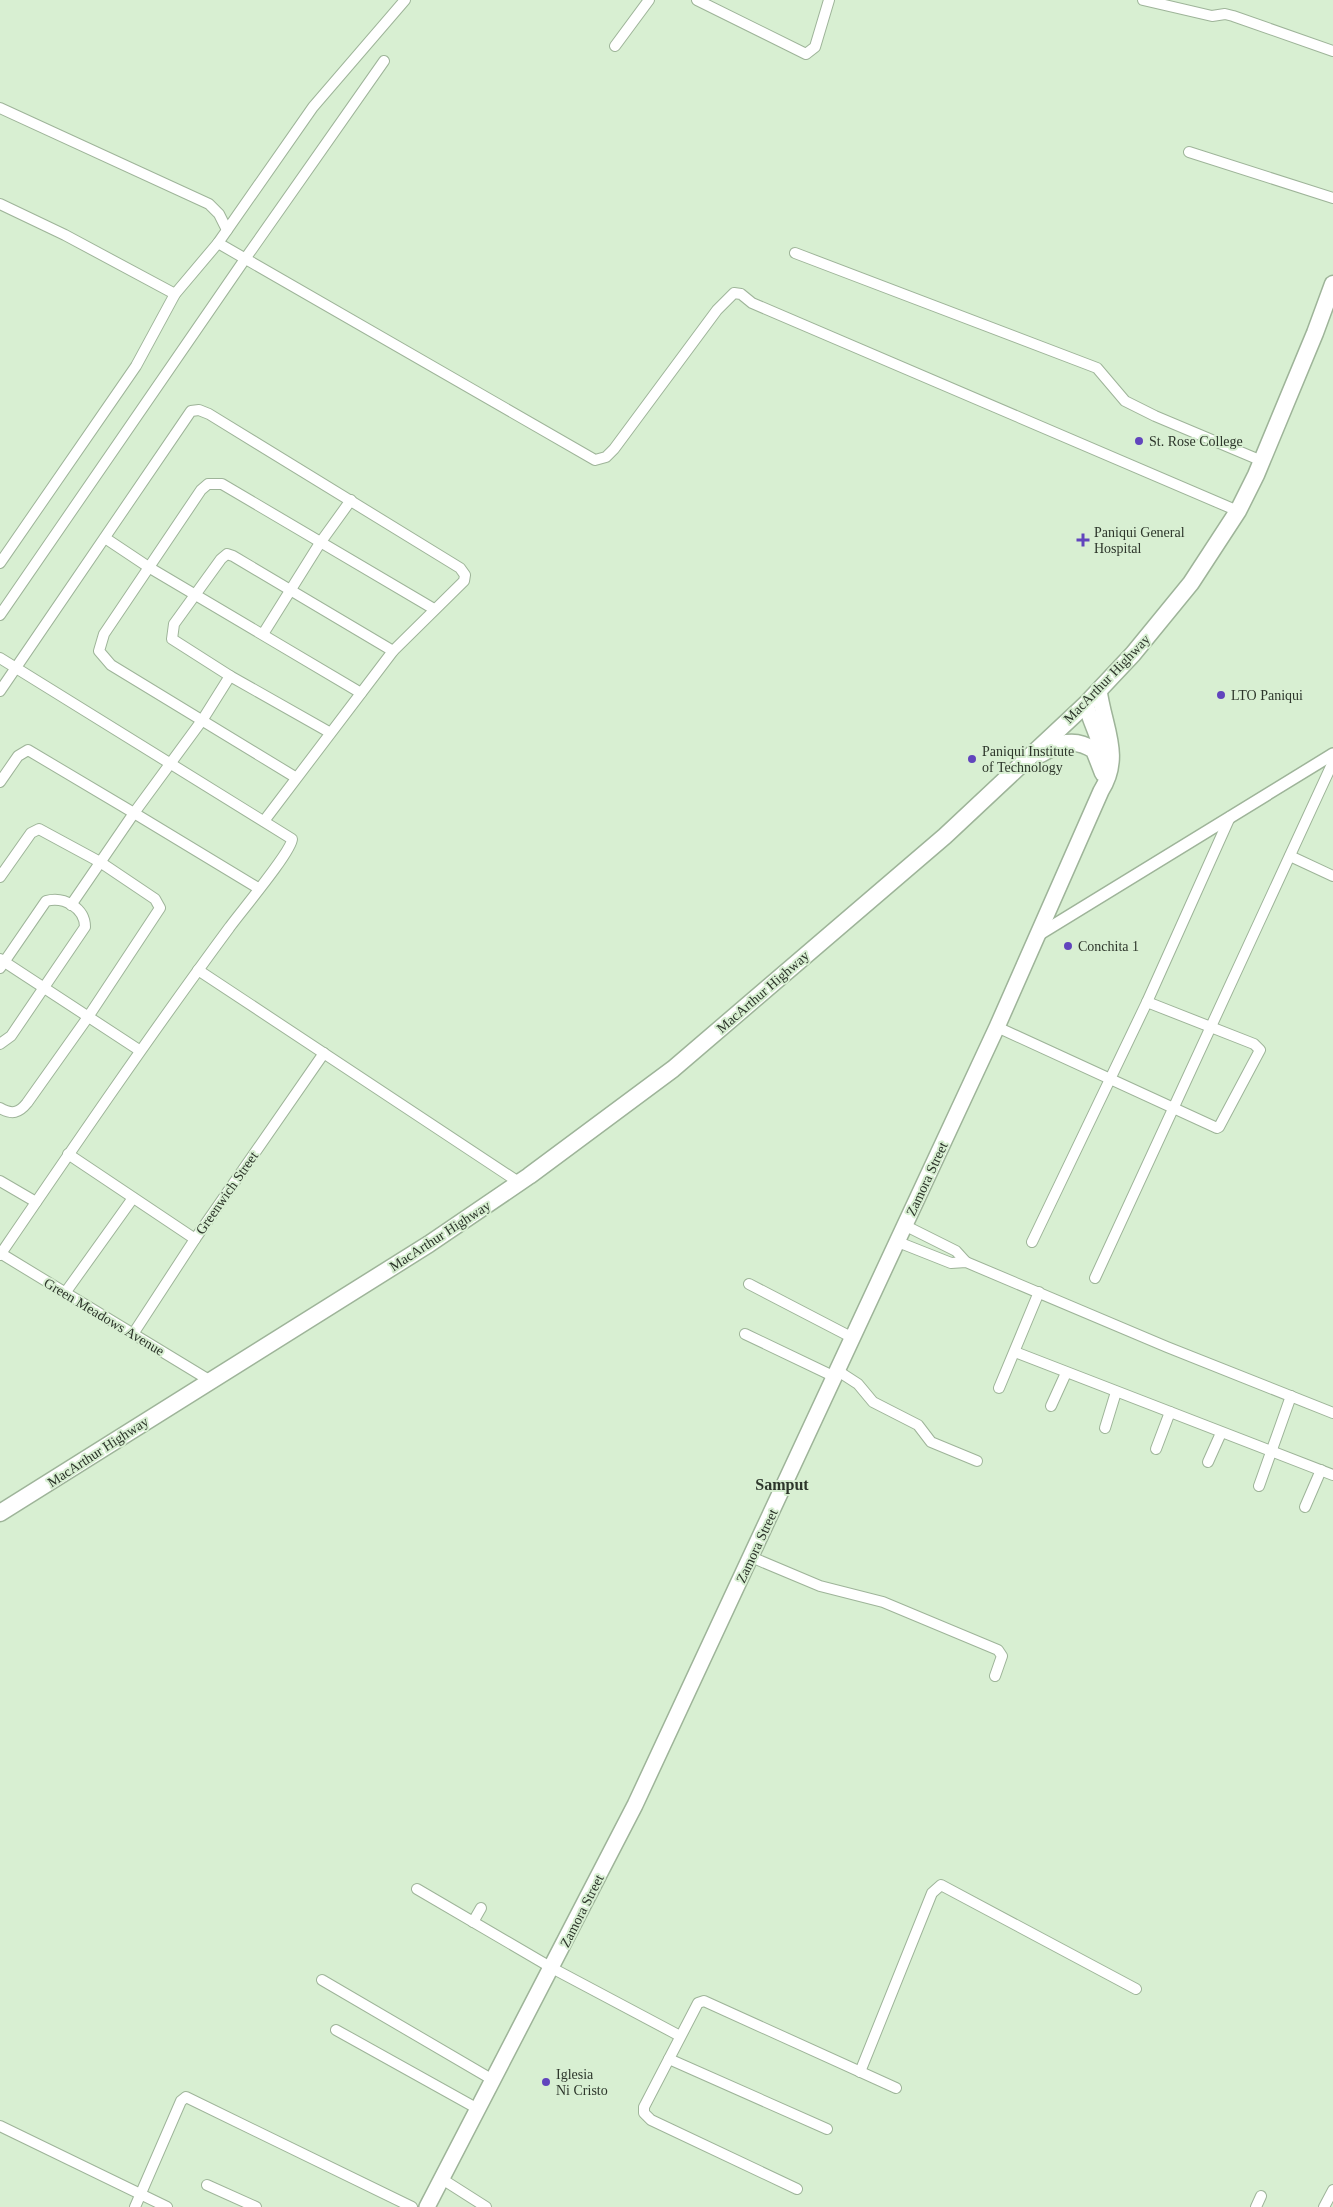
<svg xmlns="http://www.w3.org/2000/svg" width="1333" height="2207" font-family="Georgia,serif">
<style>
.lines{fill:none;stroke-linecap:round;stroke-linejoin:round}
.minor-casing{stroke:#9eb499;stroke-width:12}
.tertiary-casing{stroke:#9eb499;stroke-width:14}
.primary-casing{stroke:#9eb499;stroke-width:18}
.trunk-casing{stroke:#9eb499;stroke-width:19}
.minor{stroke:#fff;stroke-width:10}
.tertiary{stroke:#fff;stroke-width:11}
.primary{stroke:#fff;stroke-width:15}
.trunk{stroke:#fff;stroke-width:16}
.poi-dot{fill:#6145bd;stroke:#d8efd2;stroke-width:2}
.labels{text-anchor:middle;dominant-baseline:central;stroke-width:4;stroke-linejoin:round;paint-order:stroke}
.poi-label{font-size:14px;fill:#2d362b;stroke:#d8efd2;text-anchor:start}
.street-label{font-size:14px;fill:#2d362b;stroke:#d8efd2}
.quarter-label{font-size:16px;font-weight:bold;fill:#2d362b;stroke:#d8efd2}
</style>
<rect width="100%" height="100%" fill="#d8efd2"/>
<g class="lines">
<!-- minor casing -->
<g class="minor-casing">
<g id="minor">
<path d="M 697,0 L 806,54 L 815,47 L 829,0"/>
<path d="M 1143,0 L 1212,16 L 1225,14 L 1233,16 L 1333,51"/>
<path d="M 615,46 L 649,0"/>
<path d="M 0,108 L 209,204 L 219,214 L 227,230"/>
<path d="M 1189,152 L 1333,198"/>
<path d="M 0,204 L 65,235 L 175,294"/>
<path d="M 218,243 L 595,460 L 606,457 L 614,449 L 717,310 L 734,293 L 741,294 L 752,303 L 1238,511"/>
<path d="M 795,253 L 1097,368 L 1125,401 L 1155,416 L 1262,461"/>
<path d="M 105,538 L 150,568 L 361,693"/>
<path d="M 0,563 L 136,366 L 175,294 L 218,243 L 313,107 L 405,0"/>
<path d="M 0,615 L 245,259 L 384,61"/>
<path d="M 263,634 L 320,543 L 351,500"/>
<path d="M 0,658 L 292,839 C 292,851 239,914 229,928 C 150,1035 75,1145 0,1255"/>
<path d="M 230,676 L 203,719 L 134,813 L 258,888"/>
<path d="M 0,691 L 191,411 L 199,410 L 209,414 L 460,568 L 465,575 L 464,581 L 393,651 L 264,821"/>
<path d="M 329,732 L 230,676 L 172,639 L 174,624 L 221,559 L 227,554 L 233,556 L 393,651"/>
<path d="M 295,777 L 111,665 L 99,651 L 104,634 L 201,490 L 208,484 L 222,484 L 434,609"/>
<path d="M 0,782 L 18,756 L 28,750 L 134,813 L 71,905"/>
<path d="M 1290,856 L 1333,876"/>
<path d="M 0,877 L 31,833 L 39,829 L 100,862 L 155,899 L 160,908 L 88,1017 L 27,1103 C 19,1113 12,1115 0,1108"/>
<path d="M 0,959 L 139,1050"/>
<path d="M 0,968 L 46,901 C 64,896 85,908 85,927 L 11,1036 L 0,1044"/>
<path d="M 198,970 L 520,1183"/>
<path d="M 997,1027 L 1217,1128 L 1219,1127 L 1260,1050 L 1254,1044 L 1147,1002"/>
<path d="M 68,1154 L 195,1239"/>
<path d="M 0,1181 L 36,1202"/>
<path d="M 906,1226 L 956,1251 L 966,1262"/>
<path d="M 898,1242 L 951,1263 L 966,1262 L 1167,1347 L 1333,1413"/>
<path d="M 1032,1242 L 1147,1002 L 1230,817"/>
<path d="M 0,1253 L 209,1380"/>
<path d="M 1095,1278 L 1333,762"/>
<path d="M 749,1284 L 853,1338"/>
<path d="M 65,1293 L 133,1198"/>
<path d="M 133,1334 L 195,1239 L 324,1053"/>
<path d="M 745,1334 L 835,1377"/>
<path d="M 1015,1352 L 1333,1475"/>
<path d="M 838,1371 L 858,1384 L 873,1402 L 918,1425 L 931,1442 L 977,1461"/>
<path d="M 999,1388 L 1039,1292"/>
<path d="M 1051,1406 L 1066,1373"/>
<path d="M 1105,1428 L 1116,1392"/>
<path d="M 1156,1449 L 1170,1412"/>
<path d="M 1208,1462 L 1221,1433"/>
<path d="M 1259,1486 L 1291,1396"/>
<path d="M 1305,1507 L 1321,1470"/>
<path d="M 751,1557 L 820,1586 L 883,1602 L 998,1650 L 1002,1656 L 995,1676"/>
<path d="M 417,1889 L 552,1968 L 680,2036"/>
<path d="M 473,1922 L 481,1908"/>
<path d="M 322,1980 L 493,2080"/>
<path d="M 336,2030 L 478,2109"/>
<path d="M 669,2059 L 827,2129"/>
<path d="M 860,2072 L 932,1893 L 941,1885 L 1136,1989"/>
<path d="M 0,2126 L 167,2207"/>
<path d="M 442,2179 L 486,2207"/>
<path d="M 207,2185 L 256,2207"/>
<path d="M 797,2189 L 651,2120 L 644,2113 L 644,2107 L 698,2003 L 704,2001 L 896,2088"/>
<path d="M 135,2207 L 181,2101 L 186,2097 L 412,2207"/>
<path d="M 1256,2207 L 1261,2196"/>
<path d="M 1324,2207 L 1333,2190"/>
</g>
</g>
<!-- tertiary casing -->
<g class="tertiary-casing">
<path id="tertiary" d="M 1038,935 L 1333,754"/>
</g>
<!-- primary casing -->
<g class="primary-casing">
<g id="primary">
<path d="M 1086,704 C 1090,722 1104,746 1104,763"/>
<path d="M 427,2207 L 635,1805 L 997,1027 L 1101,791 C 1123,756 1104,728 1099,690"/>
</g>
</g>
<!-- trunk casing -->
<g class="trunk-casing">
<g id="trunk">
<path d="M 1041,754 C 1059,743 1074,737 1094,750 L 1103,773"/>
<path d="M 0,1513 L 429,1244 L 529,1176 L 673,1069 L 945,836 L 1086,704 L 1133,654 L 1191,583 L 1238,511 L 1256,475 L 1315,333 L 1333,284"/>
</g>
</g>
<!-- minor -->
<use href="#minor" class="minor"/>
<!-- tertiary -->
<use href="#tertiary" class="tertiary"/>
<!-- primary -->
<use href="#primary" class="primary"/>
<!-- trunk -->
<use href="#trunk" class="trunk"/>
</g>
<!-- markers -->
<g class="poi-dot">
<circle cx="1139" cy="441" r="5"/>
<path d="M1080.5 532.5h5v5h5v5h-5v5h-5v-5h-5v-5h5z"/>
<circle cx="1221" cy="695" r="5"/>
<circle cx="972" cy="759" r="5"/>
<circle cx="1068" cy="946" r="5"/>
<circle cx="546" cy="2082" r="5"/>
</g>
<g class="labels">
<!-- poi labels -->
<g class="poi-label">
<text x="1149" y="441">St. Rose College</text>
<text x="1094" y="532">Paniqui General<tspan x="1094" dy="16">Hospital</tspan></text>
<text x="1231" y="695">LTO Paniqui</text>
<text x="982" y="751">Paniqui Institute<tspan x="982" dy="16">of Technology</tspan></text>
<text x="1078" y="946">Conchita 1</text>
<text x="556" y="2074">Iglesia<tspan x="556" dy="16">Ni Cristo</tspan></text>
</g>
<!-- street labels -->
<g class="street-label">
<text transform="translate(1107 679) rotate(-46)">MacArthur Highway</text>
<text transform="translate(763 992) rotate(-41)">MacArthur Highway</text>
<text transform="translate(927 1179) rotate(-65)">Zamora Street</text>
<text transform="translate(227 1193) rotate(-55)">Greenwich Street</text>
<text transform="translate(440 1236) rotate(-33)">MacArthur Highway</text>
<text transform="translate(104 1317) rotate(31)">Green Meadows Avenue</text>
<text transform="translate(98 1452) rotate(-33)">MacArthur Highway</text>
<text transform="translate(757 1546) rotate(-65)">Zamora Street</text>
<text transform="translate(582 1911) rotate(-63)">Zamora Street</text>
</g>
<!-- quarter labels -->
<g class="quarter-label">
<text x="782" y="1484">Samput</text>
</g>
</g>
</svg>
